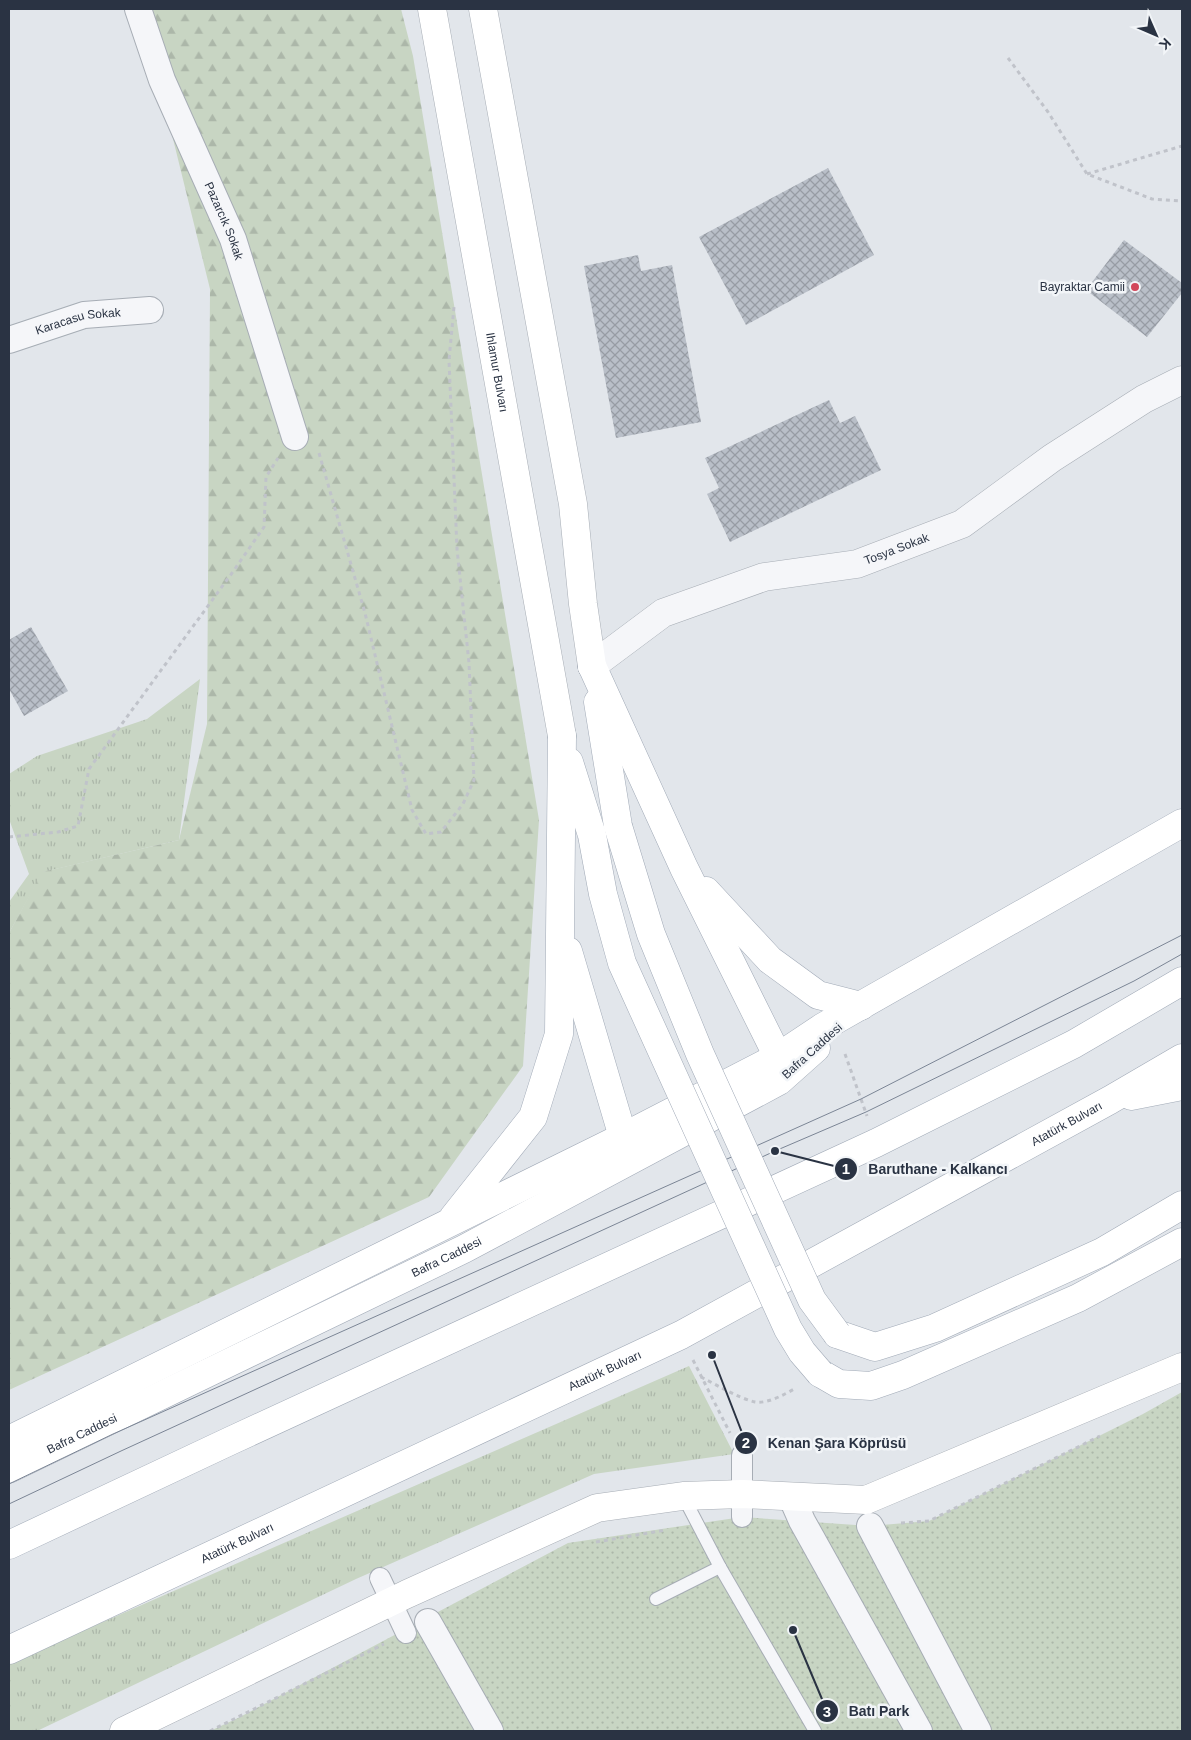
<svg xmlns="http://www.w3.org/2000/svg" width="1191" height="1740" font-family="Helvetica,sans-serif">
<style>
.grass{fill:url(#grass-tufts)}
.forest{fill:url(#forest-firs)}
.park{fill:url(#park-dots)}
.building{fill:url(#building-cross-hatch)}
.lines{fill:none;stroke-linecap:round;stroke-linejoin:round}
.service-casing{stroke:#a7adb5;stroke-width:14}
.pedestrian-casing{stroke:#a7adb5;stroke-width:22}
.minor-casing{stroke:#a7adb5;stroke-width:28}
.tertiary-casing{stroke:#a7adb5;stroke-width:29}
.secondary-casing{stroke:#a7adb5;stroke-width:29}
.primary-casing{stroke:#a1aab7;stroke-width:29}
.path{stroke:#c0c3ca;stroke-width:3;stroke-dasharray:4 4;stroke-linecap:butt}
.service{stroke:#f5f6f9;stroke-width:12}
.pedestrian{stroke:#f5f6f9;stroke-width:20}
.minor{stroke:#f5f6f9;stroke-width:26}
.tertiary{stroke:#f5f6f9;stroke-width:28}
.secondary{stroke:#fff;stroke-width:28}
.primary{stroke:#fff;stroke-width:28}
.tram{stroke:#7b8595;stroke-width:1}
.primary-bridge-casing{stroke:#a1aab7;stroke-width:29;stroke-linecap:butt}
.primary-bridge{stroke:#fff;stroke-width:28}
.poi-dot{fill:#d2465a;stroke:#f2f5f8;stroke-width:2}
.labels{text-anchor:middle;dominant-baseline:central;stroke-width:5;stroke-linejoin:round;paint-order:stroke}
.street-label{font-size:12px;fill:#2a3343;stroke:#f2f5f8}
.poi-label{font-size:12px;fill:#2a3343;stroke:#f2f5f8;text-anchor:end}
.leader{fill:none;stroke:#2a3343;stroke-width:2}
.callout-dot{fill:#2a3343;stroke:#f2f5f8;stroke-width:2}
.mark-label{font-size:15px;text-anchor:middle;font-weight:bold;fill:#fff}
.callout-label{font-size:14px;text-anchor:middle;font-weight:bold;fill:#2a3343;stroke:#f2f5f8;stroke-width:5;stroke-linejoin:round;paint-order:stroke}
</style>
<defs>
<pattern id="grass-tufts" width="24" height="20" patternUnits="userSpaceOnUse" patternTransform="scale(1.25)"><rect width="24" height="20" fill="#c8d5c3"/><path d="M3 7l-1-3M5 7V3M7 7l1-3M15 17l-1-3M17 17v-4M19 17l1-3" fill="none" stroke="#acb7a9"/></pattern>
<pattern id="forest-firs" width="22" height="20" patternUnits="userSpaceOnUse" patternTransform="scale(1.25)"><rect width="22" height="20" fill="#c8d5c3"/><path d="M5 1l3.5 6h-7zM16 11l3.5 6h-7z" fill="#acb7a9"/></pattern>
<pattern id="park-dots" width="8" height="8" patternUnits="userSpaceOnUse" patternTransform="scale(1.25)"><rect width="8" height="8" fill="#c8d5c3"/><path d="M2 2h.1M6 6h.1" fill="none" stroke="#acb7a9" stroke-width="1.8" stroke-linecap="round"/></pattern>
<pattern id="building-cross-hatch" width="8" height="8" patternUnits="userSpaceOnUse" patternTransform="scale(1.25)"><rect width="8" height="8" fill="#b9bfc8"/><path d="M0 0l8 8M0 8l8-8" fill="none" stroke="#979ca4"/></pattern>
</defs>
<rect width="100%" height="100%" fill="#e2e6eb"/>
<!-- grass -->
<g class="grass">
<path d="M 200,679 L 179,840 L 43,872 L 9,933 L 9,902 L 29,874 L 9,819 L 9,774 L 37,756 L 147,719 Z"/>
<path d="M 689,1366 L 734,1454 L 594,1474 L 356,1579 L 37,1731 L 9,1731 L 9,1663 Z"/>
</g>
<!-- forest -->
<path class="forest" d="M 141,9 L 401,9 L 413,56 L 539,820 L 523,1066 L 429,1197 L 9,1390 L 9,933 L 42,872 L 179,840 L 207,724 L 210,289 Z"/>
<!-- park -->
<path class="park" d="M 1182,1392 L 1182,1731 L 210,1731 L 238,1718 L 568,1543 L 742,1517 L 870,1526 L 929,1521 L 1143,1414 Z"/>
<!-- building -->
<g class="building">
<path d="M 828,168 L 874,255 L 746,325 L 699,237 Z"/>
<path d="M 1124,240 L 1182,283 L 1182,293 L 1147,337 L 1086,290 Z"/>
<path d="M 638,255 L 641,271 L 672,265 L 701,422 L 616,438 L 584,266 Z"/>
<path d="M 829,400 L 840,423 L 855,416 L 881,470 L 730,542 L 707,494 L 719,488 L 705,458 Z"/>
<path d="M 31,627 L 68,691 L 24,716 L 9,689 L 9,640 Z"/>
</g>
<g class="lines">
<!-- service casing -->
<g class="service-casing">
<g id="service">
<path d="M 683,1496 L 720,1567 L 815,1731"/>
<path d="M 656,1599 L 720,1567"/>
</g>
</g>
<!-- pedestrian casing -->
<g class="pedestrian-casing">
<g id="pedestrian">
<path d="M 742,1455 L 742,1517"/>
<path d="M 380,1578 L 406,1633"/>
</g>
</g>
<!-- minor casing -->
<g class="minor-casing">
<g id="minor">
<path id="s1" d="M 138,9 L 162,80 L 233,239 L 295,437"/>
<path id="s2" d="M 9,340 L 84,315 L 150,310"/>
<path d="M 791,1496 L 802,1521 L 919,1731"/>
<path d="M 870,1526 L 978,1731"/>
<path d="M 428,1622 L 490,1731"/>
</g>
</g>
<!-- tertiary casing -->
<g class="tertiary-casing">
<g id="tertiary">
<path id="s3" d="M 592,666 L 663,613 L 764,577 L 857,564 L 962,524 L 1052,458 L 1144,399 L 1182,380"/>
</g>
</g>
<!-- secondary casing -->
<g class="secondary-casing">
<g id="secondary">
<path id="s4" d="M 432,9 L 562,736"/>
<path d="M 483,9 L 573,504 L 583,604 L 592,666"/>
<path d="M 124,1731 L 407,1594 L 597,1508 L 683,1496 L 742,1494 L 866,1500 L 1182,1367"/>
</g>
</g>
<!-- primary casing -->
<g class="primary-casing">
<g id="primary">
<path d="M 592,666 L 684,868 L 778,1057 L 779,1075"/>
<path d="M 598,702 L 618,826"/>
<path d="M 569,762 L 592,835"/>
<path d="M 706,891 L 770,960 L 818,995 L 861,1006"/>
<path d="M 568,951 L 623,1137 L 639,1146"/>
<path d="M 1131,1096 L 1182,1086"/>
<path d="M 453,1218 L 533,1117 L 559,1034 L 562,736"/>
<path d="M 837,1334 L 875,1347 L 935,1328 L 1102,1252 L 1182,1205"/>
<path d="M 820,1373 L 839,1384 L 871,1386 L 903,1375 L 1078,1298 L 1182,1242"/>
<path d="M 9,1440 L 623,1137 L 778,1057 L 823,1027 L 1182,823"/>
<path id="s5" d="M 9,1469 L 464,1249 L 779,1081 L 816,1048"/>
<path d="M 9,1545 L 230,1441 L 876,1143 L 1074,1044 L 1182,981"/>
<path id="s6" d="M 9,1650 L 681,1335 L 1110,1100 L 1182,1058"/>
</g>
</g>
<!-- path -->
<g class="path">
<path d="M 1008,58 L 1048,112 L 1087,174 L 1152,199 L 1182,201"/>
<path d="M 1087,174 L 1182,146"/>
<path d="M 319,453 L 365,613 L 412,810 L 426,834 L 441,832 L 463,804 L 474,780 L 469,663 L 457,549 L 449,360 L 454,307"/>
<path d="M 9,837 L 58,832 L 78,826 L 89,769 L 232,573 L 264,527 L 266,477 L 278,458"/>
<path d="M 845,1054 L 867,1116"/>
<path d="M 693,1360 L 730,1433"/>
<path d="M 701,1377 C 717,1385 738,1398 755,1402 C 768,1404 785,1394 796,1388"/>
<path d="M 901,1523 L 929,1521 L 1100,1436"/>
<path d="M 596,1542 L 666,1530"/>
<path d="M 210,1731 L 384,1644"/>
</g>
<!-- service -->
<use href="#service" class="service"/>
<!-- pedestrian -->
<use href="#pedestrian" class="pedestrian"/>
<!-- minor -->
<use href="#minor" class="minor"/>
<!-- tertiary -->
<use href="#tertiary" class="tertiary"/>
<!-- secondary -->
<use href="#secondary" class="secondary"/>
<!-- primary -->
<use href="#primary" class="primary"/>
<!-- tram -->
<g class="tram">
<path d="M 9,1484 L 113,1434 L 861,1099 L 1182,935"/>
<path d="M 9,1504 L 121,1451 L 775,1151 L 866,1112 L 1134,981 L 1182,954"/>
</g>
<!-- primary-bridge casing -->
<g class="primary-bridge-casing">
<g id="primary-bridge">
<path d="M 618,826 L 651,934 L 700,1054 L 812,1300 L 837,1334"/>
<path d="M 592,835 L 603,894 L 622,963 L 788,1329 L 802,1352 L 820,1373"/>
</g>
</g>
<!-- primary-bridge -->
<use href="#primary-bridge" class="primary-bridge"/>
</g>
<!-- markers -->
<circle class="poi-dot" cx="1135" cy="287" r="5"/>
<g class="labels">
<!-- street labels -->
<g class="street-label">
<text stroke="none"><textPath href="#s1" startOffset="229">Pazarcık Sokak</textPath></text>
<text stroke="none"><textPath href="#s2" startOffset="72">Karacasu Sokak</textPath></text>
<text stroke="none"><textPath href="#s4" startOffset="369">Ihlamur Bulvarı</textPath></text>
<text stroke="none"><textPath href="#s3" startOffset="332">Tosya Sokak</textPath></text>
<text transform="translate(812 1051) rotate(-42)">Bafra Caddesi</text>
<text stroke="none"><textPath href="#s6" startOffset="1182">Atatürk Bulvarı</textPath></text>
<text stroke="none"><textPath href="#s5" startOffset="486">Bafra Caddesi</textPath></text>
<text stroke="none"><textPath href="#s6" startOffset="658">Atatürk Bulvarı</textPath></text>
<text stroke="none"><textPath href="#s5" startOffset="81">Bafra Caddesi</textPath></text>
<text stroke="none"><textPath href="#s6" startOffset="252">Atatürk Bulvarı</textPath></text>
</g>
<!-- poi labels -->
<g class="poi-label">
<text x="1125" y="287">Bayraktar Camii</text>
</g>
</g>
<!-- callouts -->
<path class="leader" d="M775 1151L846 1169M712 1355L746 1443M793 1630L827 1711"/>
<g class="callout-dot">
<circle cx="775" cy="1151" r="5"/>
<circle cx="712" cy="1355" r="5"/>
<circle cx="793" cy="1630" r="5"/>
<circle cx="846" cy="1169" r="12"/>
<circle cx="746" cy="1443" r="12"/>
<circle cx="827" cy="1711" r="12"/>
</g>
<g class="mark-label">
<text x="846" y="1174">1</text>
<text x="746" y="1448">2</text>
<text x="827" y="1717">3</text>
</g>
<g class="callout-label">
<text x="938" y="1174">Baruthane - Kalkancı</text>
<text x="837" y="1448">Kenan Şara Köprüsü</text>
<text x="879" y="1716">Batı Park</text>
</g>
<!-- border -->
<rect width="1191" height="1740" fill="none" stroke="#2a3343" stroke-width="20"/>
<!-- north arrow -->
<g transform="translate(1156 35) rotate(135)" stroke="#f2f5f8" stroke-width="4" paint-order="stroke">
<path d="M0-4L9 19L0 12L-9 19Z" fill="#2a3343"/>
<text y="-8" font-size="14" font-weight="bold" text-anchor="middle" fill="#2a3343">K</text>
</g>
</svg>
